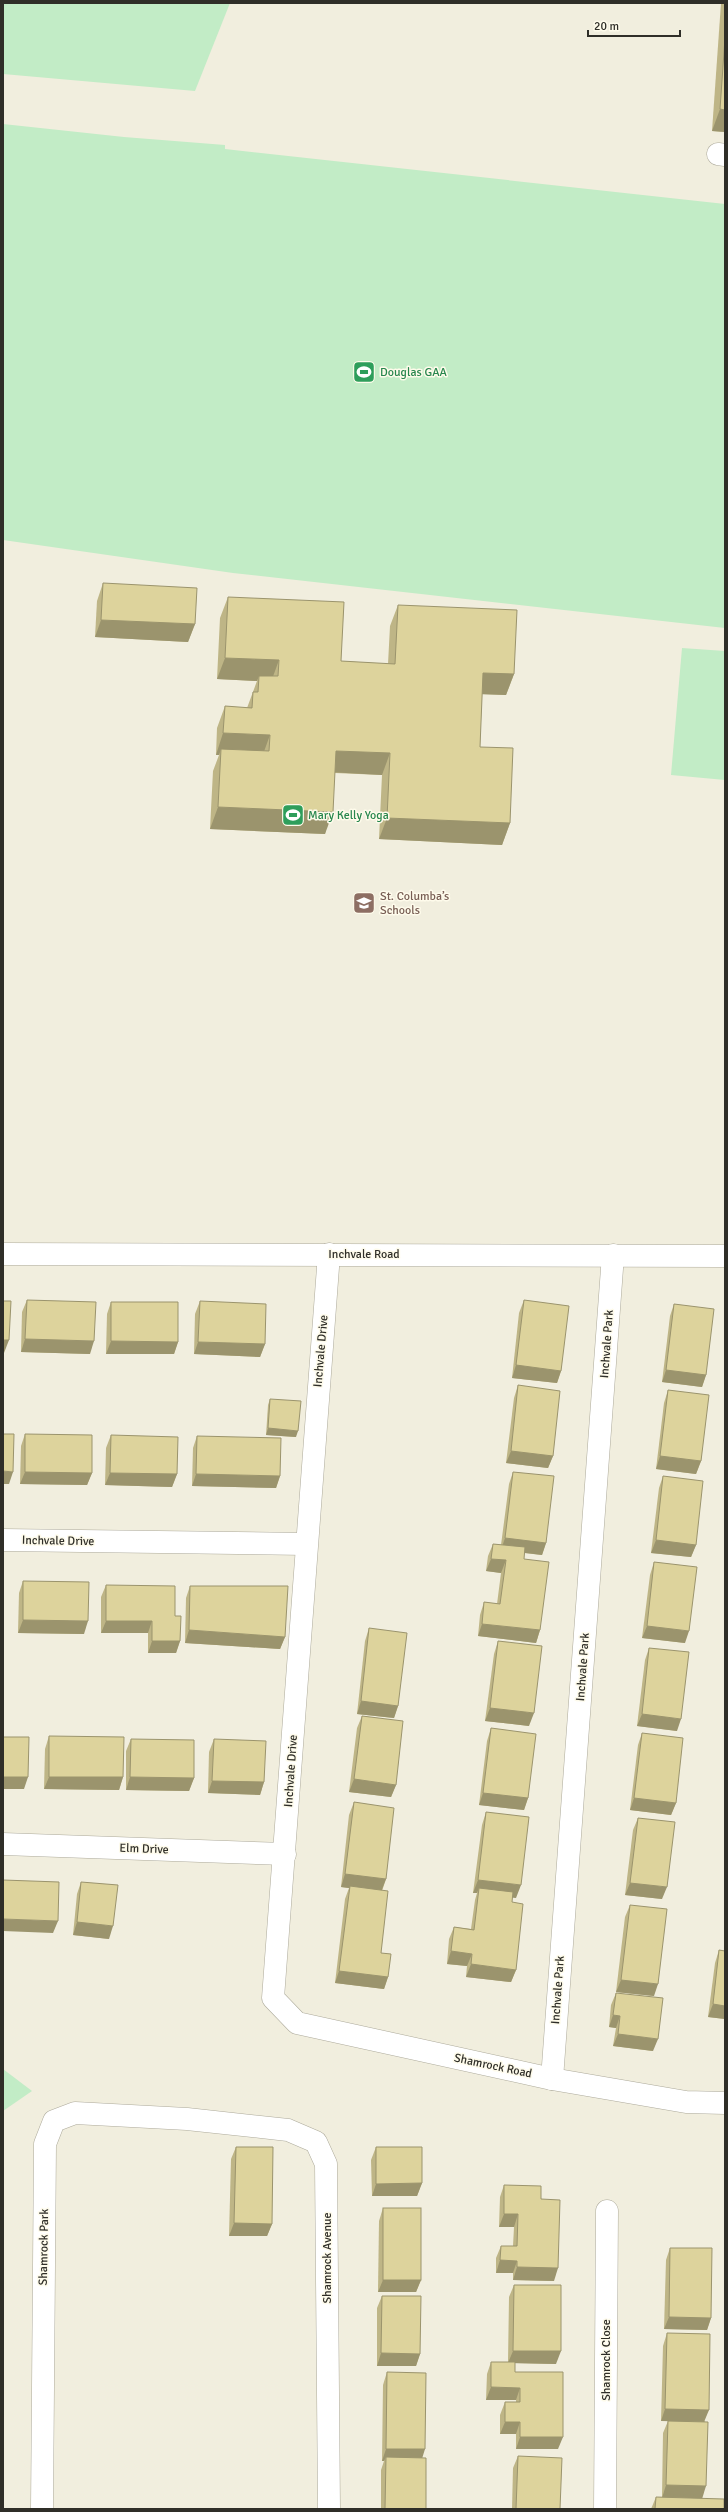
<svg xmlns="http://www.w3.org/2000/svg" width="728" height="2512" font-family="Signika,sans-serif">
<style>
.green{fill:#c2ecc6}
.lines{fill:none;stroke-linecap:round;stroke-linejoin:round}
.street-casing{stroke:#adaa9b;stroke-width:23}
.street{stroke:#fff;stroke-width:22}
.wall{fill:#beb586}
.shaded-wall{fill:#9b946d}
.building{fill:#ddd39c;stroke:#9b946d}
.labels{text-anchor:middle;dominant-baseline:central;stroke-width:3;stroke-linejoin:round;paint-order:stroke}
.leisure-label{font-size:12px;fill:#27864d;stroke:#fefbeb;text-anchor:start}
.education-label{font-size:12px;fill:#785e54;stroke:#fefbeb;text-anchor:start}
.street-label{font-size:12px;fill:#2f2e28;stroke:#fefbeb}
</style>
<rect width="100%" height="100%" fill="#f1eede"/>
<!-- green -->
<g class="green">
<path d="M 3,3 L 230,3 L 195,91 L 3,74 Z"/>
<path d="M 3,124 L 124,137 L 225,145 L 225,149 L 725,204 L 725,628 L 233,573 L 3,540 Z"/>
<path d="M 682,648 L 725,651 L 725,780 L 671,775 Z"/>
<path d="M 3,2069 L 32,2091 L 3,2111 Z"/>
</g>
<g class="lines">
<!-- street casing -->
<g class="street-casing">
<g id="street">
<path d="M 718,154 L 725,155"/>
<path d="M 3,1254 L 725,1256"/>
<path d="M 329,1254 L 273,1998 L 297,2023 L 552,2079 L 686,2102 L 725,2103"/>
<path d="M 3,1540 L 306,1544"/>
<path d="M 3,1844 L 285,1854"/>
<path d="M 552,2079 L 613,1255"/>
<path d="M 42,2509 L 45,2144 L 54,2121 L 75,2113 L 187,2119 L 288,2130 L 316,2142 L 326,2164 L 329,2509"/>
<path d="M 605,2509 L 607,2211"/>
</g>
</g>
<!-- street -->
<use href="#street" class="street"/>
</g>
<!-- wall -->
<g class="wall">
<path d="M 721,3 L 725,3 L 725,132 L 712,131 Z"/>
<path d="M 103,583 L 195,624 L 188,642 L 95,637 L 97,601 Z"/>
<path d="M 228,597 L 341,661 L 388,664 L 390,626 L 398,605 L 514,674 L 506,695 L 482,694 L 480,747 L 510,823 L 502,845 L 379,839 L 382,775 L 335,773 L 325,834 L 210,829 L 213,771 L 219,755 L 216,755 L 217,728 L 225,706 L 247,708 L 257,681 L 217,679 L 220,618 Z"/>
<path d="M 27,1300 L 90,1354 L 21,1352 L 22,1312 Z"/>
<path d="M 524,1300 L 561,1371 L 557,1383 L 512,1378 L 519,1313 Z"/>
<path d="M 200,1301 L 265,1344 L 260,1357 L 194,1354 L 195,1314 Z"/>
<path d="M 111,1302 L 178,1342 L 174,1354 L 106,1354 L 107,1314 Z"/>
<path d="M 674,1304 L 706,1375 L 702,1387 L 662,1382 L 670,1316 Z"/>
<path d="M 518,1385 L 553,1456 L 548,1468 L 506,1463 L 514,1398 Z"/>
<path d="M 668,1390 L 701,1461 L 696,1474 L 656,1469 L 664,1403 Z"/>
<path d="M 270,1399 L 296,1437 L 266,1435 L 268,1405 Z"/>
<path d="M 25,1434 L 92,1473 L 87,1485 L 20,1484 L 21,1446 Z"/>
<path d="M 111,1435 L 177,1474 L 172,1487 L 105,1485 L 106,1448 Z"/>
<path d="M 197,1436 L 280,1476 L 276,1488 L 192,1486 L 193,1448 Z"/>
<path d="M 513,1472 L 546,1543 L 542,1555 L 524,1553 L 524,1559 L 540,1630 L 536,1643 L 478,1636 L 480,1615 L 484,1602 L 497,1604 L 501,1573 L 486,1571 L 488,1556 L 493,1544 L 501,1545 L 509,1484 Z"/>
<path d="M 663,1476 L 696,1545 L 691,1557 L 651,1553 L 659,1488 Z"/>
<path d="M 654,1562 L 685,1643 L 642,1638 L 650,1575 Z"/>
<path d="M 23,1581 L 84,1634 L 18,1633 L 19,1593 Z"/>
<path d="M 106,1585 L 175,1616 L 180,1641 L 176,1653 L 148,1653 L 148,1633 L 101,1633 L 101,1597 Z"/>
<path d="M 190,1586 L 285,1637 L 280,1649 L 185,1643 L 186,1598 Z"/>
<path d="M 369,1628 L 398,1706 L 394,1718 L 357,1714 L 365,1641 Z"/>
<path d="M 498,1641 L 529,1726 L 485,1721 L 494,1654 Z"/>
<path d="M 649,1648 L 677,1731 L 637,1726 L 645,1660 Z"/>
<path d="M 362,1716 L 396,1785 L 391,1797 L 349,1792 L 357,1728 Z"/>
<path d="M 491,1728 L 528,1798 L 524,1810 L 479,1805 L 487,1741 Z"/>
<path d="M 642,1733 L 676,1803 L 671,1815 L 630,1810 L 638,1745 Z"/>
<path d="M 49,1736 L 123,1777 L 119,1790 L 44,1789 L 45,1749 Z"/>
<path d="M 131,1739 L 194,1778 L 189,1791 L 126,1790 L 126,1751 Z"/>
<path d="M 214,1739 L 264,1782 L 260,1795 L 208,1793 L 209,1752 Z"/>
<path d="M 354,1802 L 386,1879 L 382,1891 L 381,1953 L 388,1977 L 384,1989 L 335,1983 L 345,1899 L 349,1888 L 341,1887 L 349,1815 Z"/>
<path d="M 486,1812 L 516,1898 L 512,1897 L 512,1902 L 516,1970 L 511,1982 L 466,1977 L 467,1966 L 447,1964 L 449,1939 L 454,1927 L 471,1929 L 475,1900 L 477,1893 L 473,1893 L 482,1825 Z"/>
<path d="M 638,1818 L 662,1899 L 625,1895 L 633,1830 Z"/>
<path d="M 81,1882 L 109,1939 L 73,1935 L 77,1894 Z"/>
<path d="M 630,1905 L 654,1996 L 616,1992 L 625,1917 Z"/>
<path d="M 719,1950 L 725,1951 L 725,2019 L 708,2017 L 715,1963 Z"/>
<path d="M 616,1993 L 653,2051 L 613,2046 L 616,2028 L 609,2027 L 611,2005 Z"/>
<path d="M 236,2147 L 272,2224 L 267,2236 L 229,2236 L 231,2159 Z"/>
<path d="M 376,2147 L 422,2183 L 417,2196 L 372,2196 L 371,2160 Z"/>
<path d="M 504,2185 L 541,2199 L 554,2281 L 513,2280 L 513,2273 L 496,2273 L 496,2258 L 501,2246 L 513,2246 L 514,2227 L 499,2227 L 500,2197 Z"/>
<path d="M 383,2208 L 421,2280 L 416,2292 L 378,2292 L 379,2221 Z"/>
<path d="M 670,2248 L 711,2318 L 707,2330 L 664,2329 L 666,2260 Z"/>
<path d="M 514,2285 L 556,2364 L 515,2363 L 515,2372 L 558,2449 L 516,2449 L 516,2434 L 500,2434 L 500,2415 L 505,2402 L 516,2402 L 516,2400 L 486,2400 L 487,2374 L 491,2362 L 508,2362 L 509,2297 Z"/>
<path d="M 382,2296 L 420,2354 L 416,2366 L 377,2366 L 377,2308 Z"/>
<path d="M 667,2333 L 705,2422 L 702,2498 L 724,2509 L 651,2509 L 656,2497 L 662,2497 L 663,2433 L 668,2421 L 661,2421 L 663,2346 Z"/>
<path d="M 387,2372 L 422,2458 L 426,2509 L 381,2509 L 381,2470 L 384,2461 L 382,2461 L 383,2385 Z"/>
<path d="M 518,2456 L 560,2509 L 512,2509 L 513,2468 Z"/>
</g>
<!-- shaded-wall -->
<g class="shaded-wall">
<path d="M 720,109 L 725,110 L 725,132 L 712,131 Z"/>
<path d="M 101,620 L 195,624 L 188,642 L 95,637 Z"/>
<path d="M 225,658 L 279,660 L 271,682 L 259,676 L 257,681 L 217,679 Z"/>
<path d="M 483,673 L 514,674 L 506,695 L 476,694 Z"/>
<path d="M 223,733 L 270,735 L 262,757 L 221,749 L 219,755 L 216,755 Z"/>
<path d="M 336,751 L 390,753 L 382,775 L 328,772 Z"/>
<path d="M 218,807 L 333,812 L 325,834 L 210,829 Z"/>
<path d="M 387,818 L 510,823 L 502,845 L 379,839 Z"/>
<path d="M 25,1339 L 94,1341 L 90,1354 L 21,1352 Z"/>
<path d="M 3,1340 L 9,1340 L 4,1353 L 3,1353 Z"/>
<path d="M 111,1341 L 178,1342 L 174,1354 L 106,1354 Z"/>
<path d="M 198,1342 L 265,1344 L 260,1357 L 194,1354 Z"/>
<path d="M 516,1365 L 561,1371 L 557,1383 L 512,1378 Z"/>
<path d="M 666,1370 L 706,1375 L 702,1387 L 662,1382 Z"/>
<path d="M 268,1428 L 298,1431 L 296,1437 L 266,1435 Z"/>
<path d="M 511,1451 L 553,1456 L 548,1468 L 506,1463 Z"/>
<path d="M 660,1456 L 701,1461 L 696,1474 L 656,1469 Z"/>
<path d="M 3,1471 L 13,1472 L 9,1484 L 3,1484 Z"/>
<path d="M 25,1472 L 92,1473 L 87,1485 L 20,1484 Z"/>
<path d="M 110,1473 L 177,1474 L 172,1487 L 105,1485 Z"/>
<path d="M 196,1474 L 280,1476 L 276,1488 L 192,1486 Z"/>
<path d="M 505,1538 L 546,1543 L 542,1555 L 501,1550 Z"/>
<path d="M 656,1540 L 696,1545 L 691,1557 L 651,1553 Z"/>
<path d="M 491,1559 L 506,1560 L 501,1573 L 486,1571 Z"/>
<path d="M 23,1620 L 88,1621 L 84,1634 L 18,1633 Z"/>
<path d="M 106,1621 L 152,1621 L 148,1633 L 101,1633 Z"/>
<path d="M 482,1624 L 540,1630 L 536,1643 L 478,1636 Z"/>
<path d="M 647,1626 L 689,1631 L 685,1643 L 642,1638 Z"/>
<path d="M 189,1630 L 285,1637 L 280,1649 L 185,1643 Z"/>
<path d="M 152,1641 L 180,1641 L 176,1653 L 148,1653 Z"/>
<path d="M 361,1701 L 398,1706 L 394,1718 L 357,1714 Z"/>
<path d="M 490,1708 L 534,1713 L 529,1726 L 485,1721 Z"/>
<path d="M 642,1714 L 681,1719 L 677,1731 L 637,1726 Z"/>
<path d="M 3,1777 L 28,1777 L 24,1789 L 3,1789 Z"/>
<path d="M 49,1777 L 123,1777 L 119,1790 L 44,1789 Z"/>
<path d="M 130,1777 L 194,1778 L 189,1791 L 126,1790 Z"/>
<path d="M 354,1779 L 396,1785 L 391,1797 L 349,1792 Z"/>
<path d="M 212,1781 L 264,1782 L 260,1795 L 208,1793 Z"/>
<path d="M 483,1793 L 528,1798 L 524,1810 L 479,1805 Z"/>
<path d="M 634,1798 L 676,1803 L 671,1815 L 630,1810 Z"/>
<path d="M 345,1874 L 386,1879 L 381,1892 L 341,1887 Z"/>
<path d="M 478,1880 L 521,1885 L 516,1898 L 479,1893 L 479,1888 L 477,1893 L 473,1893 Z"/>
<path d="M 630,1883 L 667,1887 L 662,1899 L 625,1895 Z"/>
<path d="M 3,1919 L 58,1921 L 53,1933 L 3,1931 Z"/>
<path d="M 77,1922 L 113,1926 L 109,1939 L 73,1935 Z"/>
<path d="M 451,1951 L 472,1954 L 467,1966 L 447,1964 Z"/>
<path d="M 471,1964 L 516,1970 L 511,1982 L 466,1977 Z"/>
<path d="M 339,1971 L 388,1977 L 384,1989 L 335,1983 Z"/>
<path d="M 621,1980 L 658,1984 L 654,1996 L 616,1992 Z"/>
<path d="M 713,2004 L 725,2006 L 725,2019 L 708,2017 Z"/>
<path d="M 613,2015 L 620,2016 L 616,2028 L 609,2027 Z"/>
<path d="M 618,2034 L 658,2039 L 653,2051 L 613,2046 Z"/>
<path d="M 422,2183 L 417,2196 L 372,2196 L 376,2184 Z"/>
<path d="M 504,2214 L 518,2214 L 514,2227 L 499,2227 Z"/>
<path d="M 234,2223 L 272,2224 L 267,2236 L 229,2236 Z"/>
<path d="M 500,2260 L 517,2261 L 513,2273 L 496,2273 Z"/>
<path d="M 517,2267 L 558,2268 L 554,2281 L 513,2280 Z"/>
<path d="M 383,2280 L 421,2280 L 416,2292 L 378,2292 Z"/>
<path d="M 669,2317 L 711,2318 L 707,2330 L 664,2329 Z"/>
<path d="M 513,2351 L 561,2351 L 556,2364 L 508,2363 Z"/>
<path d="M 381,2353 L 420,2354 L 416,2366 L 377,2366 Z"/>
<path d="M 491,2387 L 520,2388 L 516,2400 L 486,2400 Z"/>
<path d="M 665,2409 L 709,2410 L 704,2422 L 661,2421 Z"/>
<path d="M 505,2422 L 520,2422 L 516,2434 L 500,2434 Z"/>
<path d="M 520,2437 L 563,2437 L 558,2449 L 516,2449 Z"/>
<path d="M 386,2449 L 425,2449 L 421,2462 L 386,2457 L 384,2461 L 382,2461 Z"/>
<path d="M 666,2485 L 706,2486 L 702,2499 L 662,2498 Z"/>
</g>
<!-- building -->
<g class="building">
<path d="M 725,38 L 725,110 L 720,109 Z"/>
<path d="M 103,583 L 197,588 L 195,624 L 101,620 Z"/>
<path d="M 228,597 L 344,602 L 341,661 L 395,664 L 398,605 L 517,610 L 514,674 L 483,673 L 480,747 L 513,748 L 510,823 L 387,818 L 390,753 L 336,751 L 333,812 L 218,807 L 221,749 L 269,751 L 270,735 L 223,733 L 225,706 L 252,708 L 253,692 L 258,692 L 259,676 L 278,676 L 279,660 L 225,658 Z"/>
<path d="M 27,1300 L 96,1302 L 94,1341 L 25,1339 Z"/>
<path d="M 524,1300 L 569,1306 L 561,1371 L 516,1365 Z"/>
<path d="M 3,1301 L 11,1301 L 9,1340 L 3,1340 Z"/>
<path d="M 200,1301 L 266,1304 L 265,1344 L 198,1342 Z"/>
<path d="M 111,1302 L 178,1302 L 178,1342 L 111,1341 Z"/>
<path d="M 674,1304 L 714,1309 L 706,1375 L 666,1370 Z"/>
<path d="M 518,1385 L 560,1391 L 553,1456 L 511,1451 Z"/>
<path d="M 668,1390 L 709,1395 L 701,1461 L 660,1456 Z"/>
<path d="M 270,1399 L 301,1401 L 298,1431 L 268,1428 Z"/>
<path d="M 3,1434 L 14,1434 L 13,1472 L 3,1471 Z"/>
<path d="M 25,1434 L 92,1435 L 92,1473 L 25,1472 Z"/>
<path d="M 111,1435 L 178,1437 L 177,1474 L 110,1473 Z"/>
<path d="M 197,1436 L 281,1438 L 280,1476 L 196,1474 Z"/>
<path d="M 513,1472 L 554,1476 L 546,1543 L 505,1538 Z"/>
<path d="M 663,1476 L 703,1481 L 696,1545 L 656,1540 Z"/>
<path d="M 493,1544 L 525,1547 L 524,1559 L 549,1562 L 540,1630 L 482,1624 L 484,1602 L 500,1604 L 506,1560 L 491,1559 Z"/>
<path d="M 654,1562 L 697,1567 L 689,1631 L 647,1626 Z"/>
<path d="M 23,1581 L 89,1582 L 88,1621 L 23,1620 Z"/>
<path d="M 106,1585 L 175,1586 L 175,1616 L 181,1616 L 180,1641 L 152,1641 L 152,1621 L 106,1621 Z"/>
<path d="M 190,1586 L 288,1586 L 285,1637 L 189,1630 Z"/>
<path d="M 369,1628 L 407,1633 L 398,1706 L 361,1701 Z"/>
<path d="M 498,1641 L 542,1646 L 534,1713 L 490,1708 Z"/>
<path d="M 649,1648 L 689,1652 L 681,1719 L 642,1714 Z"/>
<path d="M 362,1716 L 403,1721 L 396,1785 L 354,1779 Z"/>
<path d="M 491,1728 L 536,1734 L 528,1798 L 483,1793 Z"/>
<path d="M 642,1733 L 683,1738 L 676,1803 L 634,1798 Z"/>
<path d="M 49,1736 L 124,1737 L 123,1777 L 49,1777 Z"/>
<path d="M 3,1737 L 29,1737 L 28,1777 L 3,1777 Z"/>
<path d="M 131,1739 L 194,1740 L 194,1778 L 130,1777 Z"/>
<path d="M 214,1739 L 266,1741 L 264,1782 L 212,1781 Z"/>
<path d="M 354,1802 L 394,1808 L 386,1879 L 345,1874 Z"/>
<path d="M 486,1812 L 529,1817 L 521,1885 L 478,1880 Z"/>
<path d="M 638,1818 L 675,1822 L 667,1887 L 630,1883 Z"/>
<path d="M 3,1880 L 59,1882 L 58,1921 L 3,1919 Z"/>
<path d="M 81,1882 L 118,1885 L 113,1926 L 77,1922 Z"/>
<path d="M 350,1886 L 388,1891 L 381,1953 L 391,1954 L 388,1977 L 339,1971 Z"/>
<path d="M 479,1888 L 513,1892 L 512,1902 L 523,1904 L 516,1970 L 471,1964 L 472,1954 L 451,1951 L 454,1927 L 474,1930 Z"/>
<path d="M 630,1905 L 667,1909 L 658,1984 L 621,1980 Z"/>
<path d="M 719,1950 L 725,1951 L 725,2006 L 713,2004 Z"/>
<path d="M 616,1993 L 663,1998 L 658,2039 L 618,2034 L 620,2016 L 613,2015 Z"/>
<path d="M 236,2147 L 273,2147 L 272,2224 L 234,2223 Z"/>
<path d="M 376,2147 L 422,2147 L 422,2183 L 376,2184 Z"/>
<path d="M 504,2185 L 541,2186 L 541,2199 L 560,2200 L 558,2268 L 517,2267 L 517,2261 L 500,2260 L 501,2246 L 517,2246 L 518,2214 L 504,2214 Z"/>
<rect x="383" y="2208" width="38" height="72"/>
<path d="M 670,2248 L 712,2248 L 711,2318 L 669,2317 Z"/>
<path d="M 514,2285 L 561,2285 L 561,2351 L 513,2351 Z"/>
<path d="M 382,2296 L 421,2296 L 420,2354 L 381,2353 Z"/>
<path d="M 667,2333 L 710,2334 L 709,2410 L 665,2409 Z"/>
<path d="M 491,2362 L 515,2362 L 515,2372 L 563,2372 L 563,2437 L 520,2437 L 520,2422 L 505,2422 L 505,2402 L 520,2402 L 520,2388 L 491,2387 Z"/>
<path d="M 387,2372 L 426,2373 L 425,2449 L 386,2449 Z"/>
<path d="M 668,2421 L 708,2422 L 706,2486 L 666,2485 Z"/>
<path d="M 518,2456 L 562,2458 L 560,2509 L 516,2509 Z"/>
<path d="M 386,2457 L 426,2458 L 426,2509 L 385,2509 Z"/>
<path d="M 656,2497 L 724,2499 L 724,2509 L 655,2509 Z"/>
</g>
<!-- icons -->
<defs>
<g id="stadium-square" transform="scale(1.15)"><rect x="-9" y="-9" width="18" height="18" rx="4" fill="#2e9e5b" stroke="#fefbeb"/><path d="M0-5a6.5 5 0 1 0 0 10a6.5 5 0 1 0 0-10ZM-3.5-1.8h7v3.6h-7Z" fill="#fff"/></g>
<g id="school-square" transform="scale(1.15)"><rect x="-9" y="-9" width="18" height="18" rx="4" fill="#8d6e63" stroke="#fefbeb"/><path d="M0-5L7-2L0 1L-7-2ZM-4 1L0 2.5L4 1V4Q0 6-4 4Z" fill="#fff"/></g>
</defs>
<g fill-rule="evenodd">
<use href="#stadium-square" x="364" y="372"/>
<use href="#stadium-square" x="293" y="815"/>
<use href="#school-square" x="364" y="903"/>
</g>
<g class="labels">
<!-- leisure labels -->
<g class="leisure-label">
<text x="380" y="372">Douglas GAA</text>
<text x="308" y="815">Mary Kelly Yoga</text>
</g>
<!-- education labels -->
<g class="education-label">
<text x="380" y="896">St. Columba’s<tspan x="380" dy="14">Schools</tspan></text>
</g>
<!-- street labels -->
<g class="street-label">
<text x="364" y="1254">Inchvale Road</text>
<text transform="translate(607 1344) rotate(-86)">Inchvale Park</text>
<text transform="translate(321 1351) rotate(-85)">Inchvale Drive</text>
<text transform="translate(58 1541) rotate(1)">Inchvale Drive</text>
<text transform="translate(583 1667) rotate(-86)">Inchvale Park</text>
<text transform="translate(291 1771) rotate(-86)">Inchvale Drive</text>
<text transform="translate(144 1849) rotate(2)">Elm Drive</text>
<text transform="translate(558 1990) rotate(-86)">Inchvale Park</text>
<text transform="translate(493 2066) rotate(12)">Shamrock Road</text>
<text transform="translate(44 2247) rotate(-89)">Shamrock Park</text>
<text transform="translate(327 2258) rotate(-90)">Shamrock Avenue</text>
<text transform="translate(606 2360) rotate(-90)">Shamrock Close</text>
</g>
</g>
<!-- border -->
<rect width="728" height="2512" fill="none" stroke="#2f2e28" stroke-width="8"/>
<!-- scale -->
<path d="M588 30v6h92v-6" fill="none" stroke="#2f2e28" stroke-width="2"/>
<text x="594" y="30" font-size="12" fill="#2f2e28" stroke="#fefbeb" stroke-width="3" paint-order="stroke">20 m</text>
</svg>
